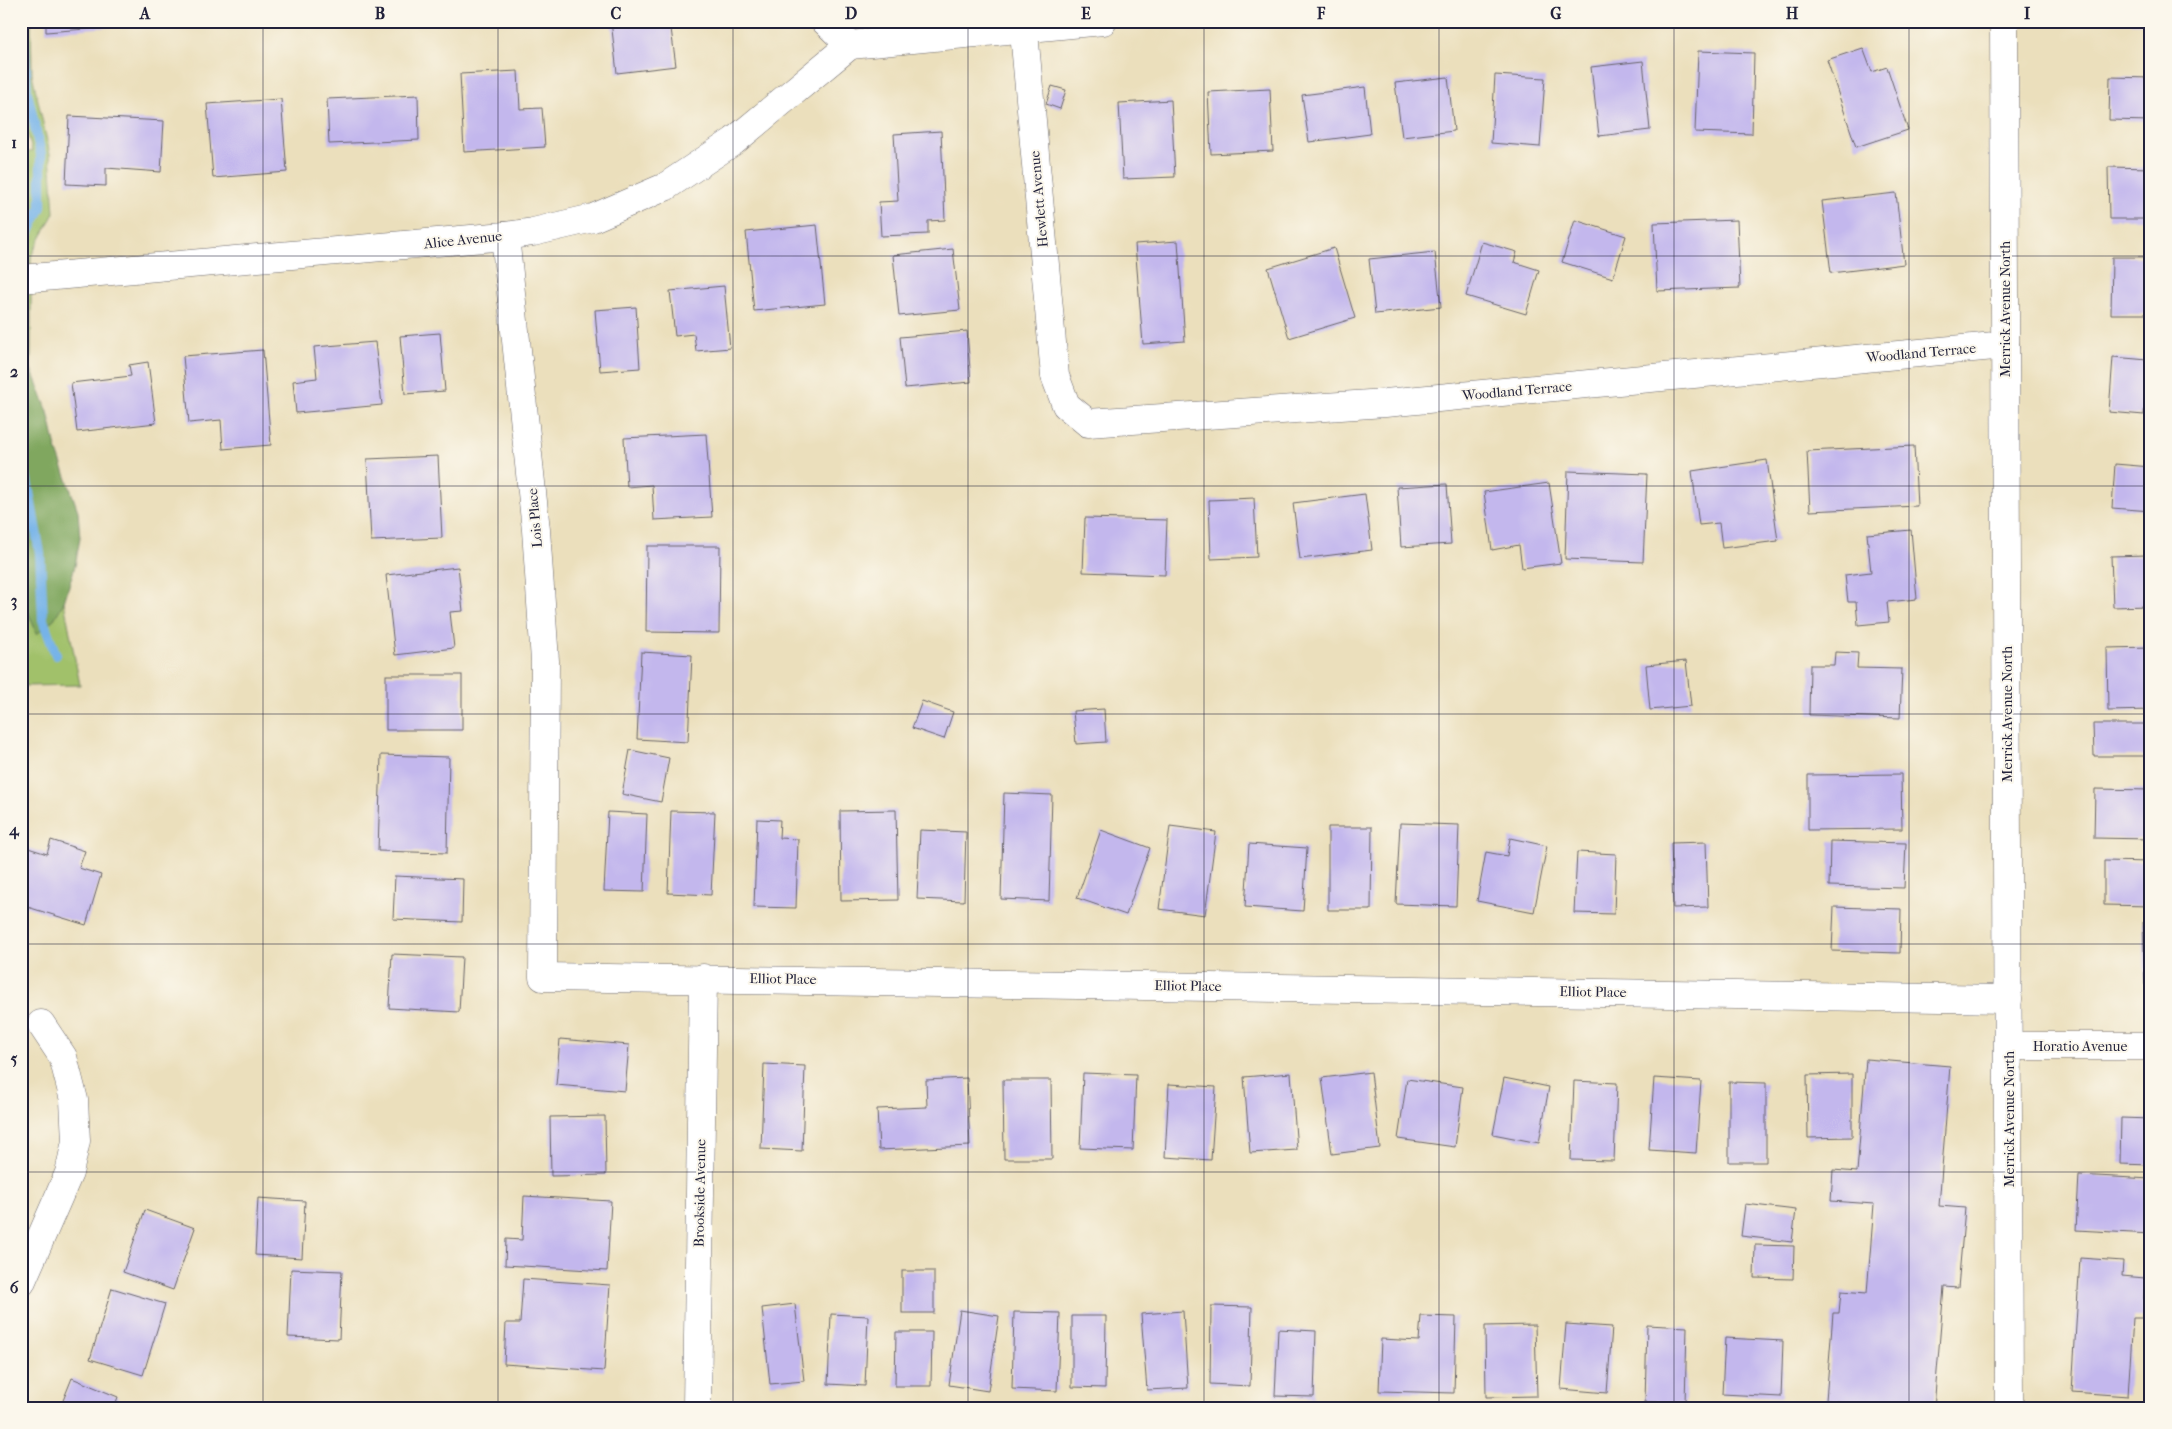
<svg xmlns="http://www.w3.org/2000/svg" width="2172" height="1429" font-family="'IM FELL French Canon',serif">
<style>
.green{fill:#a1c16a;stroke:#627252}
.forest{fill:#80a75e;stroke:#51644c}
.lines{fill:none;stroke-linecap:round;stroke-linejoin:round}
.stream{stroke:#76b3e8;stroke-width:10}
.building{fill:#c3b7ed}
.minor-casing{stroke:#686468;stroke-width:29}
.major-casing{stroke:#686468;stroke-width:29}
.minor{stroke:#fff;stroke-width:28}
.major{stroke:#fff;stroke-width:28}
.grid{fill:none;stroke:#22223b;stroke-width:1;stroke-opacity:0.55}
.labels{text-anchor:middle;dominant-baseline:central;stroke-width:4;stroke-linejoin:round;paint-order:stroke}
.street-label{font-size:14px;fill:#22223b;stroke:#fbf7ec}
.neatline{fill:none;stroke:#22223b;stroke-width:2}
.grid-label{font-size:16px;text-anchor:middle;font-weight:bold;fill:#22223b}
</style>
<rect width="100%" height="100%" fill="#fbf7ec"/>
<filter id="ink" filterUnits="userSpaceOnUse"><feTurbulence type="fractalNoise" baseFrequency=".02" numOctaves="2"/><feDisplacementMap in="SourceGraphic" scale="10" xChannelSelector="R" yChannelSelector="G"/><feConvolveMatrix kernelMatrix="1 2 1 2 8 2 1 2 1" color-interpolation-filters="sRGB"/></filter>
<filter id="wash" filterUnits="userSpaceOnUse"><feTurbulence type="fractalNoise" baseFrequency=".0096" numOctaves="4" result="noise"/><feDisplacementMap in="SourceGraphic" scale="20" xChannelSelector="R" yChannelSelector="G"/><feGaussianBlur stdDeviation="1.12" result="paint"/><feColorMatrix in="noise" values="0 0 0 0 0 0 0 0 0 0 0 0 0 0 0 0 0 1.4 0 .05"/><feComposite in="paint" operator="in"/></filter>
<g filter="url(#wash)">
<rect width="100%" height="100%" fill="#ebdfbc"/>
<!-- green -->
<path class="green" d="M 21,21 L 31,21 L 32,74 L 50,154 L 54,213 L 31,256 L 31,395 L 64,602 L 80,685 L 25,686 L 21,650 L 21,225 L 29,210 L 26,153 L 32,151 L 21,109 Z"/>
<!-- forest -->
<path class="forest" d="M 21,343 L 48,412 L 56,448 L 78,511 L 80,538 L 75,566 L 64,602 L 54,619 L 37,634 L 21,595 Z"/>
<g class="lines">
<!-- stream -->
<g class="stream">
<path d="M 23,21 L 27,92 L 41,154 L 41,207 L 24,242"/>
<path d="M 21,448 L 40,553 L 43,620 L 56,655"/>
</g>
</g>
<g id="blocks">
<!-- building -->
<g class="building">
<path d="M 46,21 L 149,21 L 149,24 L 46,32 Z"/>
<path d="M 611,21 L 670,21 L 676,66 L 617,73 Z"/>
<rect x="2108" y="21" width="34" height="2"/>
<path d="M 1863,48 L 1872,72 L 1887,67 L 1908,130 L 1856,147 L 1827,60 Z"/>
<path d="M 1698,51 L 1754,53 L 1752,134 L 1695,132 Z"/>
<path d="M 1643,61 L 1650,130 L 1599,136 L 1591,67 Z"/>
<path d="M 518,71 L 520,109 L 542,108 L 545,147 L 464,152 L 460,74 Z"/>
<path d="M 1495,75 L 1545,78 L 1540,147 L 1491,143 Z"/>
<path d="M 1448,77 L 1454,131 L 1402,137 L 1395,83 Z"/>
<path d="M 2110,77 L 2151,78 L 2151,121 L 2109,120 Z"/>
<path d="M 1052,86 L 1066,90 L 1060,109 L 1046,104 Z"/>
<path d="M 1365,87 L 1370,134 L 1309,142 L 1302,95 Z"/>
<path d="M 1270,89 L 1273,151 L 1211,154 L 1208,92 Z"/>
<path d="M 418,95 L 419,140 L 329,144 L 327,99 Z"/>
<path d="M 281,99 L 287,172 L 213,178 L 207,104 Z"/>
<path d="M 1171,100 L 1175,177 L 1123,179 L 1119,103 Z"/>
<path d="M 69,116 L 164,121 L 161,172 L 106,168 L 106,186 L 66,184 Z"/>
<path d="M 941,131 L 945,220 L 928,221 L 928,234 L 881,236 L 879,202 L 898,201 L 894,134 Z"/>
<path d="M 2108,167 L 2151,168 L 2151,240 L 2149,240 L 2149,219 L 2109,219 Z"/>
<path d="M 1896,193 L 1904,264 L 1831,273 L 1822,201 Z"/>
<path d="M 1575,220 L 1626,236 L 1613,278 L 1562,262 Z"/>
<path d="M 1737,220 L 1740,288 L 1657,291 L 1654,223 Z"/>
<path d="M 817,225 L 825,304 L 754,311 L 746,232 Z"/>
<path d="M 1178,241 L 1185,341 L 1143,344 L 1135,244 Z"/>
<path d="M 1482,242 L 1517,252 L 1514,262 L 1539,270 L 1526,314 L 1466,296 Z"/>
<path d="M 1334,248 L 1355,318 L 1289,338 L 1268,268 Z"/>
<path d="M 953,249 L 960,310 L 899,316 L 893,255 Z"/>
<path d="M 1435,252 L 1441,307 L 1375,314 L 1369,259 Z"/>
<path d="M 2112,257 L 2151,257 L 2151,314 L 2111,314 Z"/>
<path d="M 724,286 L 730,348 L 696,351 L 694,334 L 675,336 L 670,291 Z"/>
<path d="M 636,307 L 640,368 L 600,371 L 595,310 Z"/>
<path d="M 967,331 L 971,382 L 905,388 L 900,337 Z"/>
<path d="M 440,333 L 445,391 L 405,394 L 400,336 Z"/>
<path d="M 375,342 L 382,405 L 296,413 L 293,381 L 317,378 L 314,347 Z"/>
<path d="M 263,350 L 271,445 L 223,449 L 221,420 L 189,423 L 183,356 Z"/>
<path d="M 2113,357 L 2148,360 L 2144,415 L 2109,412 Z"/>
<path d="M 148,362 L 156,423 L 77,432 L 71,383 L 131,376 L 129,365 Z"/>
<path d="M 706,434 L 712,517 L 654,520 L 652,485 L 627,487 L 624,438 Z"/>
<path d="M 1914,446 L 1917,506 L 1810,511 L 1807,451 Z"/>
<path d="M 438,456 L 442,538 L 371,541 L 367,459 Z"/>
<path d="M 1767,460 L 1778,541 L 1722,548 L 1719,523 L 1699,525 L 1692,471 Z"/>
<path d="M 2115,464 L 2151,467 L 2151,511 L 2112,508 Z"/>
<path d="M 1568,471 L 1647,474 L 1643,562 L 1565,559 Z"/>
<path d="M 1549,483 L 1561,563 L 1522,568 L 1519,545 L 1492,550 L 1484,492 Z"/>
<path d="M 1447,484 L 1451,544 L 1401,547 L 1397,487 Z"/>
<path d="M 1365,494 L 1372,550 L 1300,559 L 1293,503 Z"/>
<path d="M 1254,498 L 1257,557 L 1211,559 L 1209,500 Z"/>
<path d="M 1085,518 L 1167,520 L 1165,575 L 1083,572 Z"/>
<path d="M 1911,530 L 1917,599 L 1887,602 L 1889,622 L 1858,625 L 1856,602 L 1848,602 L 1845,575 L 1871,572 L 1867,534 Z"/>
<path d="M 647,546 L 720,546 L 719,633 L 646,632 Z"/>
<path d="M 2146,555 L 2148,606 L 2113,607 L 2111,556 Z"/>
<path d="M 458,567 L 463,611 L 450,612 L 454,648 L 395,655 L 386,575 Z"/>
<path d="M 2151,647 L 2151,710 L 2108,711 L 2107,648 Z"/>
<path d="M 641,652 L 692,655 L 688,742 L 637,739 Z"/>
<path d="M 1835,652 L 1858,653 L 1857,668 L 1902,669 L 1900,718 L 1809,715 L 1810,665 L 1834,665 Z"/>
<path d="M 1686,661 L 1691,706 L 1650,710 L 1646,665 Z"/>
<rect x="386" y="675" width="76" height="55"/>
<path d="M 922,701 L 953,712 L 944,739 L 912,728 Z"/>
<path d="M 1104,709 L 1106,742 L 1076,744 L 1073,711 Z"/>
<path d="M 2093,724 L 2151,724 L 2151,756 L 2094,756 Z"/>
<path d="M 630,750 L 669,758 L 661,802 L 622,794 Z"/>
<path d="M 381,755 L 449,757 L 447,853 L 378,851 Z"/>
<path d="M 1901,774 L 1902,829 L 1808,830 L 1808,775 Z"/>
<path d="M 2095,789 L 2151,790 L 2151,839 L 2094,838 Z"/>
<path d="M 1004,793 L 1052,795 L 1049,901 L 1001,899 Z"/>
<path d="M 896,810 L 898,900 L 841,901 L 840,811 Z"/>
<path d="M 671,811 L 715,812 L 711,895 L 668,893 Z"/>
<path d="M 608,812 L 647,814 L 644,892 L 604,891 Z"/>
<path d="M 757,819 L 780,820 L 779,838 L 798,839 L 796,908 L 754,907 Z"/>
<path d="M 1400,823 L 1459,825 L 1456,906 L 1396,904 Z"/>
<path d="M 1170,826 L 1216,832 L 1205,915 L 1159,909 Z"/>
<path d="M 1328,827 L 1372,827 L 1371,910 L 1328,910 Z"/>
<path d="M 920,830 L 966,832 L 964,901 L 917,899 Z"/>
<path d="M 1101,830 L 1150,848 L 1126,915 L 1077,898 Z"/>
<path d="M 1510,838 L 1547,846 L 1534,912 L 1477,901 L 1486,852 L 1507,856 Z"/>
<path d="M 51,840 L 85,851 L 79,868 L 101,875 L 86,925 L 21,905 L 21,860 L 25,847 L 47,854 Z"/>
<path d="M 1830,841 L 1906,843 L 1904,888 L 1829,886 Z"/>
<path d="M 1706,842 L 1708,907 L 1673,908 L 1671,843 Z"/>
<path d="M 1249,844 L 1307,848 L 1303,911 L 1245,907 Z"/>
<path d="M 1577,852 L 1616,854 L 1614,914 L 1574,913 Z"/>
<path d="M 2104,861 L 2151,862 L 2151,906 L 2104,905 Z"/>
<path d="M 395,876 L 463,879 L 462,922 L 393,919 Z"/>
<path d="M 1834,907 L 1901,909 L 1900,953 L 1832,951 Z"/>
<path d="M 2143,922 L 2151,922 L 2151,985 L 2145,985 Z"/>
<path d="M 392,954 L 462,957 L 459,1012 L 389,1008 Z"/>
<path d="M 560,1039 L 629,1045 L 625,1091 L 556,1085 Z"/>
<path d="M 1866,1059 L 1950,1066 L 1939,1206 L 1965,1208 L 1958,1288 L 1944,1287 L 1934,1408 L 1842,1408 L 1842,1402 L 1826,1400 L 1833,1313 L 1839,1313 L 1841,1291 L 1867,1293 L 1874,1204 L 1831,1201 L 1833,1170 L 1857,1172 Z"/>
<path d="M 764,1064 L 805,1066 L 802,1151 L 761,1149 Z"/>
<path d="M 1371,1072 L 1380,1148 L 1332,1154 L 1322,1078 Z"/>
<path d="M 1083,1073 L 1136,1075 L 1133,1150 L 1080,1148 Z"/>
<path d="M 1291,1073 L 1297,1150 L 1250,1153 L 1244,1077 Z"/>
<path d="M 1852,1074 L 1852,1137 L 1808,1138 L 1807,1075 Z"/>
<path d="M 967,1078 L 970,1146 L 879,1150 L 877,1109 L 927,1107 L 926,1080 Z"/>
<path d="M 1504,1078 L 1549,1087 L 1539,1143 L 1493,1134 Z"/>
<path d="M 1654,1078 L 1701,1081 L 1696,1153 L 1649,1150 Z"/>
<path d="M 1407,1079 L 1463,1087 L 1455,1147 L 1398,1139 Z"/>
<path d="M 1003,1080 L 1051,1080 L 1052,1159 L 1004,1159 Z"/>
<path d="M 1574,1081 L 1617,1083 L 1614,1161 L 1571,1160 Z"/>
<path d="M 1729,1082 L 1766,1083 L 1766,1162 L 1729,1162 Z"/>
<path d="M 1169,1084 L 1216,1087 L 1211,1160 L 1165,1157 Z"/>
<path d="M 605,1116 L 606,1175 L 551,1176 L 550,1117 Z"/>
<path d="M 2121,1118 L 2151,1119 L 2151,1165 L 2120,1164 Z"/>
<path d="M 2079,1175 L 2151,1179 L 2151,1234 L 2076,1230 Z"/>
<path d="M 524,1196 L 611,1201 L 607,1271 L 505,1265 L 506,1239 L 522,1240 Z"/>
<path d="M 258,1198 L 305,1201 L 302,1258 L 255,1255 Z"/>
<path d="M 1745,1204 L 1796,1210 L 1792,1242 L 1741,1236 Z"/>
<path d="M 145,1210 L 195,1228 L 173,1290 L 123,1272 Z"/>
<path d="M 1755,1245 L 1794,1246 L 1793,1279 L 1754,1278 Z"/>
<path d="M 2080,1258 L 2123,1261 L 2122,1276 L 2145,1278 L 2143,1318 L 2133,1318 L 2128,1396 L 2072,1392 Z"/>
<path d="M 291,1269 L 342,1271 L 339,1339 L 288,1337 Z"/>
<rect x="902" y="1271" width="32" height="42"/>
<path d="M 523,1279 L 610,1285 L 604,1371 L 504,1364 L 506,1323 L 520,1323 Z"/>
<path d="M 112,1288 L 165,1304 L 143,1375 L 90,1359 Z"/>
<path d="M 795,1304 L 804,1381 L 770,1384 L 762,1308 Z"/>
<path d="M 1211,1306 L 1252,1307 L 1250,1386 L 1210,1384 Z"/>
<path d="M 960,1310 L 999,1316 L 988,1391 L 949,1385 Z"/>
<path d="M 1183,1311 L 1188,1388 L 1147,1390 L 1141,1314 Z"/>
<path d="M 1014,1312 L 1060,1313 L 1057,1391 L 1012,1389 Z"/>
<path d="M 831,1314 L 868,1316 L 865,1386 L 828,1384 Z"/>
<path d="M 1072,1316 L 1106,1316 L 1105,1388 L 1072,1387 Z"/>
<path d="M 1421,1316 L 1456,1317 L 1454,1393 L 1379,1391 L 1381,1339 L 1419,1341 Z"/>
<path d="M 1566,1324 L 1612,1327 L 1607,1393 L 1561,1389 Z"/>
<path d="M 1535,1325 L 1537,1396 L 1486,1397 L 1485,1326 Z"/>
<path d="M 1647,1325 L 1687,1327 L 1685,1403 L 1645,1402 Z"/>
<path d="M 1278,1329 L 1316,1331 L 1314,1397 L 1275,1396 Z"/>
<path d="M 896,1332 L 932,1332 L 931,1386 L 895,1386 Z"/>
<path d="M 1725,1338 L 1783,1341 L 1781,1397 L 1722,1394 Z"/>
<path d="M 72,1378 L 118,1397 L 114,1408 L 60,1408 Z"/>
</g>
</g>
</g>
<g filter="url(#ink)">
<use href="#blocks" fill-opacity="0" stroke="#686468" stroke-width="1"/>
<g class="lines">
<!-- minor casing -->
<g class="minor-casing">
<g id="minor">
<path d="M 825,21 L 850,45 L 1103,21"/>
<path d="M 1023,21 L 1055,376 L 1066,405 L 1088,423 L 1385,403 L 2005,345"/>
<path d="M 505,236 L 536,530 L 545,661 L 543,977 L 2008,999"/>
<path d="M 21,279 L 505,236 L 533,232 L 593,218 L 665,187 L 734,141 L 850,45"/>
<path d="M 2009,1046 L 2151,1046"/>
<path d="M 21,1283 L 69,1173 L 76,1141 L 74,1100 L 63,1057 L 41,1024"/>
<path d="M 697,1408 L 703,978"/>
</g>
</g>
<!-- major casing -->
<g class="major-casing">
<path id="major" d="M 2004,21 L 2009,1408"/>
</g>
<!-- minor -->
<use href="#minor" class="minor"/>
<!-- major -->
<use href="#major" class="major"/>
</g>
</g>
<!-- grid -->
<path class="grid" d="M 263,21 L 263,1408M 498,21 L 498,1408M 733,21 L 733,1408M 968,21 L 968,1408M 1204,21 L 1204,1408M 1439,21 L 1439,1408M 1674,21 L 1674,1408M 1909,21 L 1909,1408M 21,256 L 2151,256M 21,486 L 2151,486M 21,714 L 2151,714M 21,944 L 2151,944M 21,1172 L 2151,1172"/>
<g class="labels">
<!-- street labels -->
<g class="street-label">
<text transform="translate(1039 199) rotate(-95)">Hewlett Avenue</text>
<text transform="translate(463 240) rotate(-6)">Alice Avenue</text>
<text transform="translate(2005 309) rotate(-90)">Merrick Avenue North</text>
<text transform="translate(1921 353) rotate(-5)">Woodland Terrace</text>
<text transform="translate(1517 391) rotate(-5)">Woodland Terrace</text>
<text transform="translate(535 518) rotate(-95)">Lois Place</text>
<text transform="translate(2007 714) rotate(-90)">Merrick Avenue North</text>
<text transform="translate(783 979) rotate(1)">Elliot Place</text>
<text transform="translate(1188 986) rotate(1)">Elliot Place</text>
<text transform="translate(1593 992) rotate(1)">Elliot Place</text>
<text x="2080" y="1046">Horatio Avenue</text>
<text transform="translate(2009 1119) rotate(-90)">Merrick Avenue North</text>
<text transform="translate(700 1193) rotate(-89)">Brookside Avenue</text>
</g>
</g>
<!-- margin -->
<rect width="2172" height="1429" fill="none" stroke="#fbf7ec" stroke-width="55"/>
<rect x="28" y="28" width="2116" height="1374" class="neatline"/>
<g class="grid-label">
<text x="145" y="19">A</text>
<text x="380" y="19">B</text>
<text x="616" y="19">C</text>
<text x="851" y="19">D</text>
<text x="1086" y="19">E</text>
<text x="1321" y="19">F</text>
<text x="1556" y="19">G</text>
<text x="1792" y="19">H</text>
<text x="2027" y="19">I</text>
<text x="14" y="148">1</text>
<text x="14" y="377">2</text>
<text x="14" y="606">3</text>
<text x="14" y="835">4</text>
<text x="14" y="1064">5</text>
<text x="14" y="1293">6</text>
</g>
</svg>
